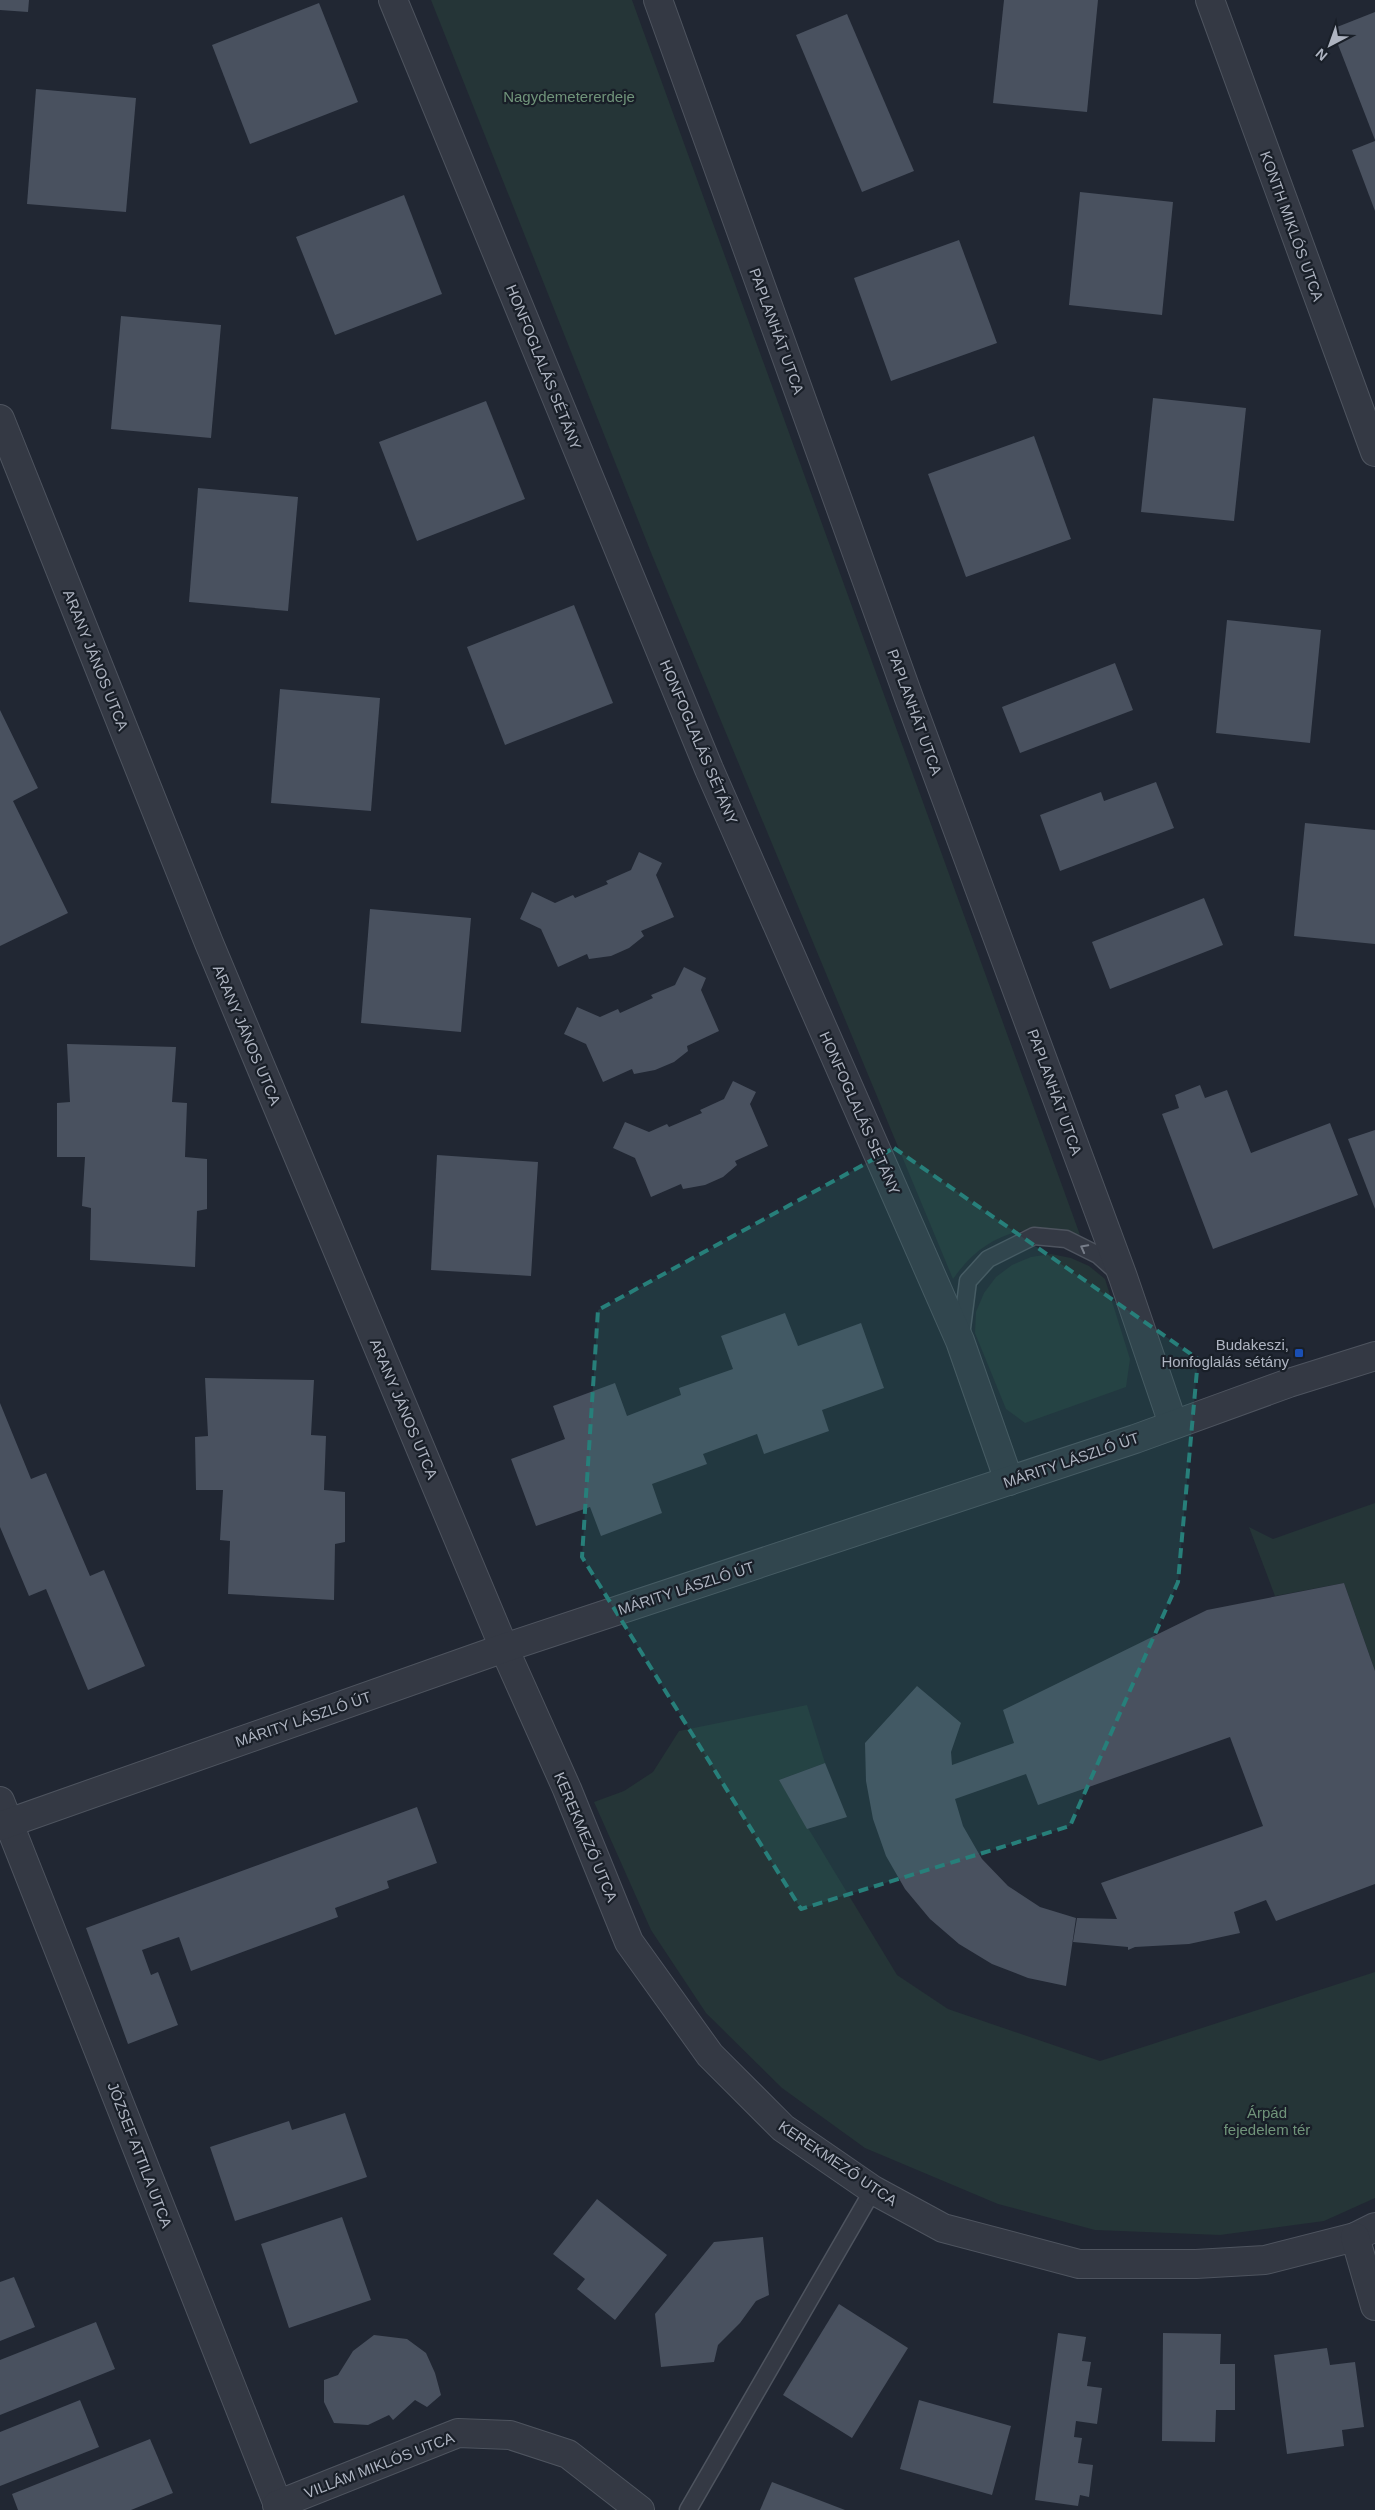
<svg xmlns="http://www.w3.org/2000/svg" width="1375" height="2510" font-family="Helvetica,sans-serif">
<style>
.green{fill:#253537}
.building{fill:#49515f}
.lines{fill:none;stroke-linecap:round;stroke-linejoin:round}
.service-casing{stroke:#4e545f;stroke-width:19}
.minor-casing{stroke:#4e545f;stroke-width:30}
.service{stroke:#343944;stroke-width:16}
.minor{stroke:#343944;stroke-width:28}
.oneway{stroke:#777d89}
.marked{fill:#277f7a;fill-opacity:0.2;stroke:#277f7a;stroke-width:4;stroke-dasharray:10 6;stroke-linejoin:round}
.transit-dot{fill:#1a4fb4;stroke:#191f28;stroke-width:2}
.labels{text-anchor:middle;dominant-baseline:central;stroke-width:4.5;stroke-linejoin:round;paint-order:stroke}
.park-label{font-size:15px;fill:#70947a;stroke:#191f28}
.street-label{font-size:15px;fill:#aeb4c1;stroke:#191f28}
.poi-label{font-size:15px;fill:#aeb4c1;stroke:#191f28;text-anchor:end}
</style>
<rect width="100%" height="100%" fill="#212733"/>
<!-- green -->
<g class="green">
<path d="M 431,0 L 632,0 L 1080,1235 C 1028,1220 984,1234 953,1279 L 652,555 Z"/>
<path d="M 1051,1254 L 1071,1258 L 1089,1266 L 1105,1279 L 1130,1359 L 1126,1387 L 1025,1423 L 1006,1409 L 975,1333 L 976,1312 L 984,1293 L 996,1277 L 1012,1265 L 1031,1257 Z"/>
<path d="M 1375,1503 L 1375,1671 L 1344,1583 L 1275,1596 L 1249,1527 L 1273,1539 Z"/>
<path d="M 807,1705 L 825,1763 L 779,1780 L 897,1975 L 948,2009 L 1100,2061 L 1375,1972 L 1375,2198 L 1324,2221 L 1220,2235 L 1095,2230 L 998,2204 L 865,2148 L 782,2088 L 706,2013 L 651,1930 L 594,1802 L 624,1791 L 653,1772 L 679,1731 Z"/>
</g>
<!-- building -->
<g class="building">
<path d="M 0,0 L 29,0 L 28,12 L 0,10 Z"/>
<path d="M 1004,0 L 1098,0 L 1087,112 L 993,103 Z"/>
<path d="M 319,3 L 358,102 L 250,144 L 212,45 Z"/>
<path d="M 1375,12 L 1375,140 L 1332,29 Z"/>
<path d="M 847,14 L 914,171 L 862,192 L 796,35 Z"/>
<path d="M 36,89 L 136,98 L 126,212 L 27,204 Z"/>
<path d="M 1375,141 L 1375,211 L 1352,150 Z"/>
<path d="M 1080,192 L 1173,202 L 1162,315 L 1069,305 Z"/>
<path d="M 404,195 L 442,294 L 335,335 L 296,237 Z"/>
<path d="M 959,240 L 997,343 L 891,381 L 854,278 Z"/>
<path d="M 121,316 L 221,325 L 211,438 L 111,429 Z"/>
<path d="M 1153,398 L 1246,408 L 1234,521 L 1141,512 Z"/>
<path d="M 486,401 L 525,499 L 417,541 L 379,442 Z"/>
<path d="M 1034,436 L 1071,539 L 966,577 L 928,474 Z"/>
<path d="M 198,488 L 298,497 L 288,611 L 189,602 Z"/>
<path d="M 574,605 L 613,703 L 505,745 L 467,647 Z"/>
<path d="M 1227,620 L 1321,630 L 1310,743 L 1216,733 Z"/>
<path d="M 1115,663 L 1133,710 L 1020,753 L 1002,707 Z"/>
<path d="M 280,689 L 380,698 L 371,811 L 271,803 Z"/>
<path d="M 0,710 L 38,788 L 13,801 L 68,913 L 0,946 Z"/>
<path d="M 1156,782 L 1174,828 L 1060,871 L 1040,815 L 1101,792 L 1104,801 Z"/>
<path d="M 1305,823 L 1375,830 L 1375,944 L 1294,936 Z"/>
<path d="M 639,852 L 662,863 L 656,875 L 674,917 L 641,931 L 644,936 L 629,948 L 611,956 L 589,959 L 587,954 L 558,967 L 541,929 L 520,919 L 532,892 L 555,903 L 573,895 L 575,898 L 608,884 L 606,881 L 631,870 Z"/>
<path d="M 1204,898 L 1223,945 L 1110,989 L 1092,942 Z"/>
<path d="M 370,909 L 471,918 L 461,1032 L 361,1023 Z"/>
<path d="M 684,967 L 706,978 L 701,990 L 719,1031 L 687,1046 L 688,1051 L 674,1062 L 655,1070 L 634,1074 L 632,1069 L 603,1082 L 586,1044 L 564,1034 L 577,1007 L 600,1017 L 618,1009 L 620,1013 L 653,998 L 651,995 L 675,985 Z"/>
<path d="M 67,1044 L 176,1047 L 172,1102 L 187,1103 L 185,1157 L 207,1159 L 207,1209 L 197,1211 L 195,1267 L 90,1260 L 91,1208 L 82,1206 L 85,1157 L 57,1157 L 57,1103 L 70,1102 Z"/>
<path d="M 733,1081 L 756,1092 L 750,1104 L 768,1146 L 735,1161 L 737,1165 L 723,1177 L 705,1185 L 683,1189 L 681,1184 L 651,1197 L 635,1158 L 613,1148 L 625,1122 L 649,1132 L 667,1124 L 669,1127 L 702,1113 L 700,1110 L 724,1099 Z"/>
<path d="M 1200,1085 L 1205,1098 L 1227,1090 L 1251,1153 L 1330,1123 L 1358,1195 L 1213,1249 L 1162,1114 L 1179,1108 L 1175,1095 Z"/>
<path d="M 1375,1130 L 1375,1209 L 1348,1139 Z"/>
<path d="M 437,1155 L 538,1162 L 531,1276 L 431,1270 Z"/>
<path d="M 785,1313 L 798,1346 L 861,1323 L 884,1388 L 822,1410 L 829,1431 L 764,1454 L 757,1434 L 703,1454 L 707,1464 L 652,1484 L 662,1513 L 601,1536 L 590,1507 L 536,1526 L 511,1459 L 565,1439 L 553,1406 L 615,1383 L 627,1416 L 681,1395 L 679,1388 L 733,1369 L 721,1336 Z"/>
<path d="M 205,1378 L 314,1380 L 311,1435 L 326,1436 L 324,1490 L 345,1492 L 345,1542 L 335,1544 L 334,1600 L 228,1594 L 230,1541 L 220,1540 L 223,1490 L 196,1490 L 195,1437 L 208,1436 Z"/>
<path d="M 0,1403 L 31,1479 L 46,1473 L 90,1576 L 104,1570 L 145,1666 L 88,1690 L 46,1589 L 29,1596 L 0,1527 Z"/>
<path d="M 1344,1583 L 1375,1671 L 1375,1884 L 1276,1921 L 1266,1900 L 1234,1912 L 1240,1933 L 1189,1944 L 1135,1947 L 1128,1950 L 1128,1947 L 1073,1942 L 1077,1918 L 1117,1919 L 1101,1883 L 1263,1826 L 1230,1737 L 1038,1805 L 1026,1774 L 955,1799 L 963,1826 L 982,1859 L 1008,1886 L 1040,1907 L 1076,1918 L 1066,1986 L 1028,1978 L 992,1964 L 959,1944 L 930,1919 L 905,1889 L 886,1856 L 873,1819 L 866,1781 L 865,1743 L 917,1686 L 961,1723 L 951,1752 L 952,1765 L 1014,1743 L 1003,1710 L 1207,1610 Z"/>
<path d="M 825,1763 L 847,1817 L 807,1829 L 779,1780 Z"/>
<path d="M 417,1807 L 437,1863 L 387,1881 L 389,1888 L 335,1908 L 338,1917 L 191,1971 L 179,1937 L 142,1950 L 151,1975 L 158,1972 L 178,2025 L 128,2044 L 86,1928 Z"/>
<path d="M 345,2113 L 367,2177 L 235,2221 L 210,2147 L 289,2121 L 292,2130 Z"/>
<path d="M 597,2199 L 667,2255 L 615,2320 L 577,2289 L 585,2279 L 553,2254 Z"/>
<path d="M 342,2217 L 371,2300 L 289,2328 L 261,2244 Z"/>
<path d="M 763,2237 L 769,2295 L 756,2301 L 740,2323 L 718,2345 L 714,2362 L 661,2367 L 655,2314 L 714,2242 Z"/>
<path d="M 14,2277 L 35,2327 L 0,2341 L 0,2282 Z"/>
<path d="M 839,2304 L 908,2348 L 852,2438 L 783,2395 Z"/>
<path d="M 96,2322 L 115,2369 L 0,2415 L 0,2360 Z"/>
<path d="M 1058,2333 L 1086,2337 L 1082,2361 L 1091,2362 L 1087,2386 L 1102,2388 L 1097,2424 L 1076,2421 L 1074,2437 L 1082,2438 L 1078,2463 L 1093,2465 L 1089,2497 L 1080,2495 L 1078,2506 L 1035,2500 Z"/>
<path d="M 1163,2333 L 1221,2334 L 1220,2364 L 1235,2364 L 1235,2410 L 1216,2410 L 1215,2442 L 1162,2441 Z"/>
<path d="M 374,2335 L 407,2339 L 426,2353 L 435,2373 L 441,2395 L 427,2407 L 415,2400 L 393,2420 L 389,2415 L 368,2425 L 334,2423 L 324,2402 L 324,2380 L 338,2375 L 353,2351 Z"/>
<path d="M 1327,2348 L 1330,2365 L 1355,2362 L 1364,2427 L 1342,2430 L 1344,2446 L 1287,2454 L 1274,2355 Z"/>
<path d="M 80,2400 L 99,2447 L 0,2486 L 0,2432 Z"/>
<path d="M 919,2400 L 1011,2426 L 992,2495 L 900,2469 Z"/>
<path d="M 150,2439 L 173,2493 L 131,2510 L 18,2510 L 12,2494 Z"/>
<path d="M 772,2482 L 845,2510 L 760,2510 Z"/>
</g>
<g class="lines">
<!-- service casing -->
<g class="service-casing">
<g id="service">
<path d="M 961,1336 L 968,1281 L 988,1259 L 1034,1236 L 1066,1239 L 1098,1255 L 1117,1272"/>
<path d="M 688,2510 L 873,2190"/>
</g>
</g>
<!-- minor casing -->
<g class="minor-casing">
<g id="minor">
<path d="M 393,0 L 709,769 L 960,1341 L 1009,1481"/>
<path d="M 658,0 L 909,698 L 1123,1277 L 1173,1424"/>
<path d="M 1210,0 L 1375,452"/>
<path d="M 0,419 L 209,943 L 504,1648 L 567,1789 L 629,1942 L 710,2055 L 783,2128 L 873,2190 L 943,2228 L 1079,2264 L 1196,2264 L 1265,2260 L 1355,2237 L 1375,2227"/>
<path d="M 0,1801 L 280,2510"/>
<path d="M 0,1826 L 504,1648 L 1135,1439 L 1289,1383 L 1375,1356"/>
<path d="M 1355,2237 L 1375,2306"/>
<path d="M 277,2505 L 458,2433 L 510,2435 L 568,2454 L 640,2510"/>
</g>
</g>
<!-- service -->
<use href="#service" class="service"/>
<!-- minor -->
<use href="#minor" class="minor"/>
</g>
<!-- one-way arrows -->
<defs><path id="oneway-chevron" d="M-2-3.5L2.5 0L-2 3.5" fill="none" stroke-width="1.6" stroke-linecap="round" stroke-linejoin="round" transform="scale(1.25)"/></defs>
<use class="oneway" href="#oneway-chevron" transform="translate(1084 1248) rotate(-152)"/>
<!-- marked area -->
<path class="marked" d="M 894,1148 L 1198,1359 L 1178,1582 L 1070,1826 L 801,1909 L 582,1557 L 598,1310 Z"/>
<!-- markers -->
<rect class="transit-dot" x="1294" y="1348" width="10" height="10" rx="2.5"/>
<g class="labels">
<!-- park labels -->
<g class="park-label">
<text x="569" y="96">Nagydemetererdeje</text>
<text x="1267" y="2112">Árpád<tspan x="1267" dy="17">fejedelem tér</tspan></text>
</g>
<!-- street labels -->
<g class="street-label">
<text transform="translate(1292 226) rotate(70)">KONTH MIKLÓS UTCA</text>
<text transform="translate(777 331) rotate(70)">PAPLANHÁT UTCA</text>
<text transform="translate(544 367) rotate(68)">HONFOGLALÁS SÉTÁNY</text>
<text transform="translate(96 660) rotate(68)">ARANY JÁNOS UTCA</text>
<text transform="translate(915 712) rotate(70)">PAPLANHÁT UTCA</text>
<text transform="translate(699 742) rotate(67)">HONFOGLALÁS SÉTÁNY</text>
<text transform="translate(247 1035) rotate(67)">ARANY JÁNOS UTCA</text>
<text transform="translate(1055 1092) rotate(70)">PAPLANHÁT UTCA</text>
<text transform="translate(860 1113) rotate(66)">HONFOGLALÁS SÉTÁNY</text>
<text transform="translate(404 1409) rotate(67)">ARANY JÁNOS UTCA</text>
<text transform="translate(1071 1460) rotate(-19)">MÁRITY LÁSZLÓ ÚT</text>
<text transform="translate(686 1588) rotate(-18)">MÁRITY LÁSZLÓ ÚT</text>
<text transform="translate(303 1719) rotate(-19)">MÁRITY LÁSZLÓ ÚT</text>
<text transform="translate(586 1837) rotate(67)">KEREKMEZŐ UTCA</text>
<text transform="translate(140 2155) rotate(69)">JÓZSEF ATTILA UTCA</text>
<text transform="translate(838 2163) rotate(34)">KEREKMEZŐ UTCA</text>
<text transform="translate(379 2465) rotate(-21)">VILLÁM MIKLÓS UTCA</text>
</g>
<!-- poi labels -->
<g class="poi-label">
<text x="1289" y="1344">Budakeszi,<tspan x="1289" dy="17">Honfoglalás sétány</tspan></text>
</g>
</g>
<!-- north arrow -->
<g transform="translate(1330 45) rotate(221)" stroke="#191f28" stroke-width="4" paint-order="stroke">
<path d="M0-4L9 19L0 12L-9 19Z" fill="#aeb4c1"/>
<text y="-8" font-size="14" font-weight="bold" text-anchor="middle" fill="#aeb4c1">N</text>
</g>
</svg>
